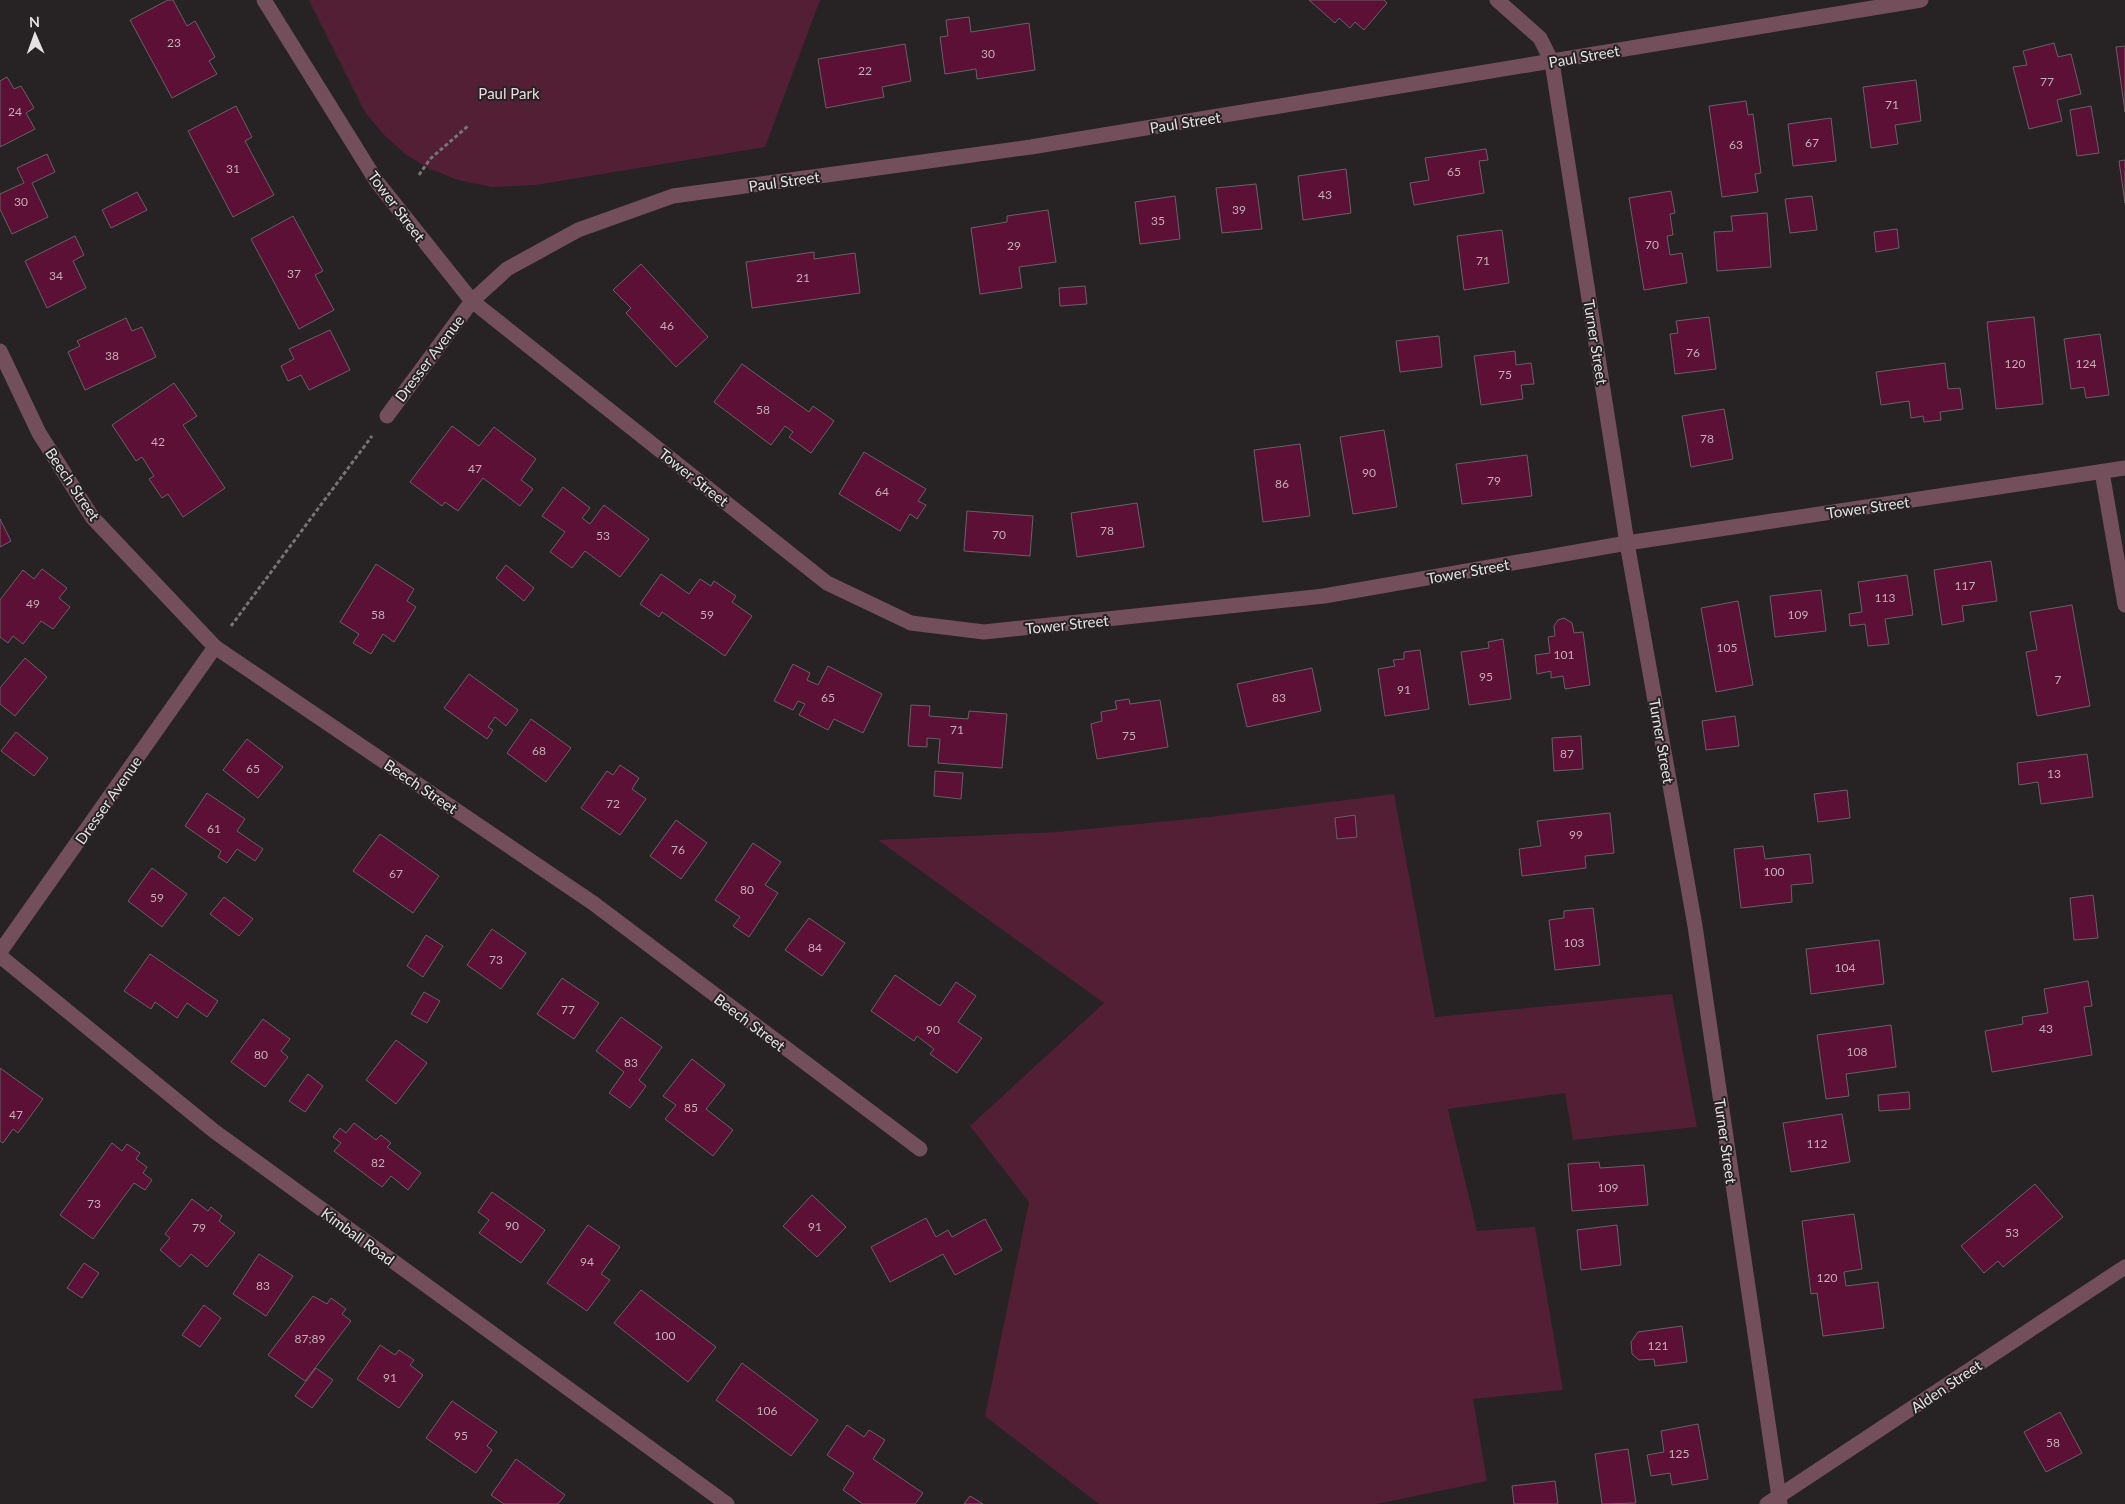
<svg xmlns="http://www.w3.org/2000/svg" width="2125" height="1504" font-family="Lato,sans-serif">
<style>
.green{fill:#521f35}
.building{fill:#5c1036;stroke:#666163}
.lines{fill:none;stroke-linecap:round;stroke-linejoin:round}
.path{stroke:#777475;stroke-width:3;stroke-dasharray:4 2.5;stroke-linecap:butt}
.street{stroke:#734f5c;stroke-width:15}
.labels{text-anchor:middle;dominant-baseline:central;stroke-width:4;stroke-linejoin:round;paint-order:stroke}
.number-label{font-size:12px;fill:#c3aeb8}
.street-label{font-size:15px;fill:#e5e2e3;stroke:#272324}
.park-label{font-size:15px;fill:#f0d8e0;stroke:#272324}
</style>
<rect width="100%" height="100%" fill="#272324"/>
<!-- green -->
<g class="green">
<path d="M 309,0 L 820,0 L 765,147 L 536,185 L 492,187 L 458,180 L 430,169 L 405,154 L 383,134 L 365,112 Z"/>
<path d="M 1394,794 L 1435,1017 L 1672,994 L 1697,1127 L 1573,1140 L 1565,1093 L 1448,1109 L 1477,1231 L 1535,1227 L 1563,1390 L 1473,1399 L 1487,1481 L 1377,1504 L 1099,1504 L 985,1416 L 1029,1202 L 970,1126 L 1104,1003 L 878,840 L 1058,832 L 1209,817 Z"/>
</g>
<!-- building -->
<g class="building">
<path d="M 168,0 L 173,0 L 187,26 L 195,21 L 215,57 L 209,61 L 217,74 L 172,98 L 130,20 Z"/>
<path d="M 1309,0 L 1384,0 L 1387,3 L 1364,30 L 1355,22 L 1350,28 L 1339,18 L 1335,23 Z"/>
<path d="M 969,17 L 971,32 L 1029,23 L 1035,70 L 977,79 L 976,69 L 945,74 L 940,37 L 948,36 L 946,20 Z"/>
<path d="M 2054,43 L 2058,57 L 2071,54 L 2081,94 L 2057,100 L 2062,121 L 2029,129 L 2013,67 L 2027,65 L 2023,51 Z"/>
<path d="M 905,44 L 911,81 L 882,87 L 884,97 L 826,108 L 818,59 Z"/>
<path d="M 2125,46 L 2125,112 L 2116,47 Z"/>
<path d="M 7,77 L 14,89 L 21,86 L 34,108 L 26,113 L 35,129 L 0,147 L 0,81 Z"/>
<path d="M 1916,80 L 1921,121 L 1895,125 L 1898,144 L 1871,148 L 1863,87 Z"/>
<path d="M 1746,101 L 1748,115 L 1753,114 L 1761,173 L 1755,174 L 1758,192 L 1722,197 L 1709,106 Z"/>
<path d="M 236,106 L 252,137 L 245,141 L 274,195 L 233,217 L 188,131 Z"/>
<path d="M 2091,106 L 2099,153 L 2077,156 L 2070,110 Z"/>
<path d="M 1831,118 L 1836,161 L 1793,166 L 1788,124 Z"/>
<path d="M 1486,149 L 1488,160 L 1479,161 L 1484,193 L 1414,205 L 1410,183 L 1429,180 L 1425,158 Z"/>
<path d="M 47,154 L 55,172 L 32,183 L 48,217 L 12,234 L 0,209 L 0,194 L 24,183 L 17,168 Z"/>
<path d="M 2125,160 L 2125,203 L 2119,161 Z"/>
<path d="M 1346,169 L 1351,213 L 1303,220 L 1298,176 Z"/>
<path d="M 1256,184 L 1262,229 L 1222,233 L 1216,188 Z"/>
<path d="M 1671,191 L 1675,213 L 1670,214 L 1673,235 L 1667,236 L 1670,255 L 1682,253 L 1687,283 L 1644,290 L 1629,198 Z"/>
<path d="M 137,192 L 147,210 L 111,228 L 102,210 Z"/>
<path d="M 1175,196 L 1180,239 L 1140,244 L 1135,202 Z"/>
<path d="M 1812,196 L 1817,230 L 1790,233 L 1785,199 Z"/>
<path d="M 1048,210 L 1056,262 L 1019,267 L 1022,288 L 980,294 L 971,228 L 1007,222 L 1007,216 Z"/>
<path d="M 1767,213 L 1771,267 L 1717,271 L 1714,232 L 1733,231 L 1731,216 Z"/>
<path d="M 293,216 L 323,271 L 315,275 L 334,310 L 299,329 L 251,239 Z"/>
<path d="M 1897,229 L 1899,248 L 1876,252 L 1874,232 Z"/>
<path d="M 1502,230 L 1509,283 L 1464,290 L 1457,236 Z"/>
<path d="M 75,236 L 84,255 L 73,261 L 86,288 L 47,308 L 25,261 Z"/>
<path d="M 814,252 L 814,259 L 855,253 L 860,293 L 752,308 L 746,262 Z"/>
<path d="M 641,264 L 708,337 L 676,367 L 626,313 L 631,308 L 613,290 Z"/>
<path d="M 1085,286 L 1087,304 L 1060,306 L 1059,288 Z"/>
<path d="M 1709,317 L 1716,369 L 1675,374 L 1670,334 L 1678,333 L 1676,321 Z"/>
<path d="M 2034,317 L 2043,404 L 1996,409 L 1987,322 Z"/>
<path d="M 126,318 L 132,331 L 142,327 L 156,357 L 85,390 L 68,352 L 80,346 L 77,341 Z"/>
<path d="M 330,330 L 350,370 L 309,390 L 301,375 L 288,381 L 281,366 L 294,359 L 289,349 Z"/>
<path d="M 2100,334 L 2109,395 L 2086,398 L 2084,387 L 2071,389 L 2064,339 Z"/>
<path d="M 1439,336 L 1442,367 L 1400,372 L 1396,341 Z"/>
<path d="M 1515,351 L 1516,365 L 1531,363 L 1534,384 L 1521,385 L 1523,399 L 1481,405 L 1474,356 Z"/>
<path d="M 1945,363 L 1948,389 L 1960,388 L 1963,409 L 1940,412 L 1941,420 L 1924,422 L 1923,416 L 1911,418 L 1909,401 L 1881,405 L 1876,372 Z"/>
<path d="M 742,364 L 809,412 L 813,406 L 834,421 L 811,453 L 789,437 L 793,432 L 785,426 L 771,445 L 714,402 Z"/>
<path d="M 174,383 L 197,416 L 183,425 L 225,488 L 183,517 L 168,494 L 162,498 L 149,479 L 154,476 L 142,457 L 136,461 L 112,425 Z"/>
<path d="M 1724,409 L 1733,459 L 1691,467 L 1682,416 Z"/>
<path d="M 452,426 L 479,446 L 494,427 L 536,459 L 521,480 L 533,489 L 520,506 L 483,478 L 458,511 L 445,502 L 442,506 L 410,482 Z"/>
<path d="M 1384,430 L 1397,507 L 1353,514 L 1340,437 Z"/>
<path d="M 1300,444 L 1310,516 L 1263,522 L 1254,450 Z"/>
<path d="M 864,452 L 926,489 L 918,501 L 926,505 L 917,519 L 910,514 L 900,531 L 839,494 Z"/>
<path d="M 1527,455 L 1532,496 L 1462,504 L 1456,464 Z"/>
<path d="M 563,487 L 590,508 L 582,518 L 590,524 L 604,505 L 649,539 L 620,577 L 585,551 L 572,568 L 550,552 L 565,532 L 542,516 Z"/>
<path d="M 1137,503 L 1144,547 L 1077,557 L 1071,513 Z"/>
<path d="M 967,511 L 1033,516 L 1030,556 L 964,551 Z"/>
<path d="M 0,519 L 11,541 L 0,547 Z"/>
<path d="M 1991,561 L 1997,601 L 1962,606 L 1964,621 L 1942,625 L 1934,570 Z"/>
<path d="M 376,564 L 414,589 L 407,601 L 416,607 L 394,642 L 383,634 L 371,654 L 353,643 L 359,634 L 340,622 Z"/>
<path d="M 506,565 L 534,588 L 524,601 L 496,578 Z"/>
<path d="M 42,569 L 67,588 L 59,598 L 70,607 L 53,629 L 41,621 L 23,644 L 13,636 L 8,643 L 0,637 L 0,600 L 23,570 L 34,579 Z"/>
<path d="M 661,574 L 689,594 L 700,579 L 711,586 L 714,581 L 736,596 L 732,602 L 752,616 L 725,656 L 662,612 L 659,617 L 640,604 Z"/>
<path d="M 1907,575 L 1913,615 L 1885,619 L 1889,644 L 1868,646 L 1865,624 L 1850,626 L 1849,614 L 1862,612 L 1858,582 Z"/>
<path d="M 1821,590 L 1826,631 L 1775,637 L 1770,596 Z"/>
<path d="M 1738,601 L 1753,685 L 1716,692 L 1701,608 Z"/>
<path d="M 2072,605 L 2090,706 L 2037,716 L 2026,652 L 2037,650 L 2030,612 Z"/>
<path d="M 1564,618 L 1572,623 L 1574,633 L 1583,632 L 1590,685 L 1565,689 L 1563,676 L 1551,678 L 1551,671 L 1537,674 L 1535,655 L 1550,653 L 1548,637 L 1555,636 L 1554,626 L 1558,620 Z"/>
<path d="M 1503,639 L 1511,699 L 1469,705 L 1461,652 L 1489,648 L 1488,642 Z"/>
<path d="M 1420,650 L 1429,709 L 1385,716 L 1378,669 L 1395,666 L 1393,660 L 1404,659 L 1404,652 Z"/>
<path d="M 25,658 L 47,677 L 15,716 L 0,704 L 0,688 Z"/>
<path d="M 793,664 L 810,673 L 807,680 L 818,685 L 828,666 L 882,694 L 863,733 L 834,719 L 828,730 L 799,715 L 805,704 L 798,701 L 793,710 L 774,701 Z"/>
<path d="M 1312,668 L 1321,711 L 1247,727 L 1237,684 Z"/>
<path d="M 469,674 L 518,710 L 506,726 L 495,717 L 488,727 L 493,730 L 487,739 L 444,708 Z"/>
<path d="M 1129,699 L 1130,704 L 1160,700 L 1168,747 L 1097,759 L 1091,724 L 1102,721 L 1101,712 L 1117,709 L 1115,701 Z"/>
<path d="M 911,705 L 930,706 L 929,716 L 968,719 L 969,711 L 1007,714 L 1002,768 L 938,763 L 940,739 L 927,738 L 927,747 L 908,746 Z"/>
<path d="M 1735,716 L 1739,746 L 1706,750 L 1702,721 Z"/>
<path d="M 531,719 L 571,748 L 546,782 L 507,753 Z"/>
<path d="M 16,732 L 48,758 L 34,776 L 1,751 Z"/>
<path d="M 1581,736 L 1583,769 L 1554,771 L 1552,738 Z"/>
<path d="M 247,739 L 283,767 L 258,798 L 223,770 Z"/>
<path d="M 2087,754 L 2093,797 L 2041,804 L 2038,782 L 2019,785 L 2017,763 Z"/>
<path d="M 620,765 L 639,778 L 632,789 L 646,799 L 620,835 L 581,808 L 607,771 L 613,775 Z"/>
<path d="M 935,771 L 963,773 L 961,799 L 934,796 Z"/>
<path d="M 1847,790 L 1850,818 L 1818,822 L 1814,794 Z"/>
<path d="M 207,793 L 245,819 L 237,831 L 263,849 L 255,861 L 237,849 L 227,863 L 218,857 L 221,851 L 185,826 Z"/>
<path d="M 1610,813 L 1614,853 L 1585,856 L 1586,868 L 1522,876 L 1519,849 L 1541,846 L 1537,821 Z"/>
<path d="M 1355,815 L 1357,837 L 1337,839 L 1335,818 Z"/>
<path d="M 676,820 L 707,843 L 681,879 L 650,856 Z"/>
<path d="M 380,834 L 439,876 L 413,913 L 353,871 Z"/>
<path d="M 753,843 L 781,862 L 765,885 L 778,893 L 749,937 L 733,926 L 740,917 L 715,900 Z"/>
<path d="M 1763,846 L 1765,859 L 1810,854 L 1813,883 L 1791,885 L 1792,902 L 1741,908 L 1734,849 Z"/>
<path d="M 152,868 L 187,894 L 162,927 L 128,901 Z"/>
<path d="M 2093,895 L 2098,938 L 2074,940 L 2070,898 Z"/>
<path d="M 224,897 L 253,919 L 239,936 L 210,914 Z"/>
<path d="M 1593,908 L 1600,965 L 1555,970 L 1549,920 L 1564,918 L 1564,911 Z"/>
<path d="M 809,918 L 845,943 L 822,976 L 785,950 Z"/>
<path d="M 492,929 L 526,953 L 501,989 L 467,965 Z"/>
<path d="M 426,935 L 443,946 L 423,977 L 407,966 Z"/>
<path d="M 1879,940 L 1884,984 L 1811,994 L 1806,949 Z"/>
<path d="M 150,954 L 218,1001 L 207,1017 L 187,1003 L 177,1018 L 155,1002 L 151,1009 L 124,991 Z"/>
<path d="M 895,975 L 940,1006 L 956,982 L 976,996 L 958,1022 L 982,1038 L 957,1073 L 930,1054 L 934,1049 L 917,1036 L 914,1041 L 871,1011 Z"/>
<path d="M 562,978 L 599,1003 L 574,1039 L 537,1014 Z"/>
<path d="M 2088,981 L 2092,1006 L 2084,1007 L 2092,1055 L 1992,1072 L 1985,1031 L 2023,1024 L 2022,1017 L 2048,1013 L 2044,989 Z"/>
<path d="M 424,992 L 440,1001 L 427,1023 L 411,1014 Z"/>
<path d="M 621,1017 L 662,1047 L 639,1080 L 646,1086 L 630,1108 L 609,1093 L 624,1072 L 596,1051 Z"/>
<path d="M 263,1019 L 290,1039 L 281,1051 L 288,1057 L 265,1087 L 231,1062 Z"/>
<path d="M 1891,1025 L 1896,1067 L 1846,1074 L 1849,1096 L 1826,1099 L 1817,1035 Z"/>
<path d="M 396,1040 L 427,1063 L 396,1104 L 366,1080 Z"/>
<path d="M 692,1059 L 725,1085 L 706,1109 L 733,1130 L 713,1156 L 665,1119 L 676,1105 L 663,1096 Z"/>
<path d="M 0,1068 L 43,1099 L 18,1133 L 13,1129 L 3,1143 L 0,1141 Z"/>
<path d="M 308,1074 L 323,1086 L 305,1112 L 289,1101 Z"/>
<path d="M 1909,1092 L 1910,1109 L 1879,1111 L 1878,1095 Z"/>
<path d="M 1842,1114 L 1850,1162 L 1791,1172 L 1783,1123 Z"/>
<path d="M 354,1123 L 376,1140 L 381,1135 L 391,1143 L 387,1147 L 421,1173 L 408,1190 L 391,1176 L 382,1187 L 334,1151 L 341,1143 L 333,1137 L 340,1128 L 346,1133 Z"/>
<path d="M 112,1143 L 122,1151 L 127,1144 L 140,1153 L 136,1159 L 147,1167 L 143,1173 L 152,1180 L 145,1190 L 134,1183 L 93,1239 L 60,1215 Z"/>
<path d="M 1599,1162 L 1600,1168 L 1644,1165 L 1648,1205 L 1572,1211 L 1568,1164 Z"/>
<path d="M 2035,1184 L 2063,1217 L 2003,1267 L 1998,1261 L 1984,1273 L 1961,1246 Z"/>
<path d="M 492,1192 L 545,1230 L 521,1263 L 479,1233 L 489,1220 L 478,1212 Z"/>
<path d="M 812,1195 L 846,1227 L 817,1257 L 783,1226 Z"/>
<path d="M 192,1199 L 208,1211 L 211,1207 L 222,1216 L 219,1221 L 235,1233 L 207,1267 L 191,1254 L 180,1267 L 160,1250 L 170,1238 L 165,1234 Z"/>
<path d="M 1854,1214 L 1862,1269 L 1844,1272 L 1846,1286 L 1878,1282 L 1884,1328 L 1823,1336 L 1817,1293 L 1811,1294 L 1802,1221 Z"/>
<path d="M 926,1218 L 936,1237 L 948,1230 L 952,1237 L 985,1219 L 1002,1250 L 955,1275 L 943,1254 L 890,1282 L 871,1247 Z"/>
<path d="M 588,1225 L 620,1247 L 601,1274 L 610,1280 L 587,1311 L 547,1283 Z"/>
<path d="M 1617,1225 L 1621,1265 L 1581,1270 L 1577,1230 Z"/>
<path d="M 259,1254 L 293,1276 L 266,1316 L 233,1294 Z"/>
<path d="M 84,1263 L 99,1273 L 82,1298 L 67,1288 Z"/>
<path d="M 641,1290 L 716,1347 L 688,1382 L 614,1323 Z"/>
<path d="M 313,1296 L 327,1304 L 331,1298 L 346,1309 L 342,1314 L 351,1321 L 305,1381 L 268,1355 Z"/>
<path d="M 204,1305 L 221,1318 L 200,1347 L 182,1335 Z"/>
<path d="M 1682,1326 L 1687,1362 L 1655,1366 L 1654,1359 L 1639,1360 L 1632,1354 L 1631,1342 L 1638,1332 Z"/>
<path d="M 380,1345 L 395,1355 L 399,1350 L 414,1360 L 410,1365 L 423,1375 L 399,1408 L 357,1379 Z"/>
<path d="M 742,1363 L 818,1420 L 791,1456 L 716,1400 Z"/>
<path d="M 316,1368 L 333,1380 L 312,1408 L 295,1396 Z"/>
<path d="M 452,1401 L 497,1432 L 487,1446 L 492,1450 L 476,1473 L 426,1438 Z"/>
<path d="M 2060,1412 L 2082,1453 L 2046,1472 L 2024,1432 Z"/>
<path d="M 1698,1424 L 1708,1479 L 1672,1485 L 1670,1473 L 1651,1476 L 1647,1455 L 1664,1452 L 1661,1431 Z"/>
<path d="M 847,1425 L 864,1437 L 869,1430 L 885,1440 L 873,1459 L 923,1493 L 915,1504 L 863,1504 L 843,1490 L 854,1473 L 827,1455 Z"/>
<path d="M 1628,1449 L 1636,1503 L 1602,1504 L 1595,1454 Z"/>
<path d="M 516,1459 L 565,1495 L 558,1504 L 504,1504 L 491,1495 Z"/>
<path d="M 1555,1481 L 1558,1504 L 1514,1504 L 1512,1486 Z"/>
<path d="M 970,1496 L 983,1504 L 964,1504 Z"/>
</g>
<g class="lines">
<!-- path -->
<g class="path">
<path d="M 419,175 L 430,159 L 468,126"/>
<path d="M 231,626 L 372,436"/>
</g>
<!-- street -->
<g class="street">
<path d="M 264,0 L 377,182 L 472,301 L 827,583 L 911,623 L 984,632 L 1324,596 L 1627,543 L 2125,468"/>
<path d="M 1497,0 L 1540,38 L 1552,62 L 1627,543 L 1695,926 L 1780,1504"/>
<path d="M 0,351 L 39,433 L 92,517 L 215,647 L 593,903 L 920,1149"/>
<path d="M 387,416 L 472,301 L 507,269 L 578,230 L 673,196 L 1031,147 L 1921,0"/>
<path d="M 2102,472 L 2125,605"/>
<path d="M 0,952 L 215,647"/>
<path d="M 0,956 L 214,1131 L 727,1504"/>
<path d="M 1767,1504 L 2125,1267"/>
</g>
</g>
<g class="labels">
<!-- number labels -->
<g class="number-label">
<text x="174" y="42">23</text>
<text x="988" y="53">30</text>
<text x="865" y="70">22</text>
<text x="2047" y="81">77</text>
<text x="1892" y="104">71</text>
<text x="15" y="111">24</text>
<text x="1812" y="142">67</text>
<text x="1736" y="144">63</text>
<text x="233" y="168">31</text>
<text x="1454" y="171">65</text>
<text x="1325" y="194">43</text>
<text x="21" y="201">30</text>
<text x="1239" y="209">39</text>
<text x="1158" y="220">35</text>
<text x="1652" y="244">70</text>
<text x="1014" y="245">29</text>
<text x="1483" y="260">71</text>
<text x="294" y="273">37</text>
<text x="56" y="275">34</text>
<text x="803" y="277">21</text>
<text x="667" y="325">46</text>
<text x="1693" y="352">76</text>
<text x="112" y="355">38</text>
<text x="2015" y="363">120</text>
<text x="2086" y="363">124</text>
<text x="1505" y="374">75</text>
<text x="763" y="409">58</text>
<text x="1707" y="438">78</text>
<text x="158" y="441">42</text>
<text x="475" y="468">47</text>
<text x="1369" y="472">90</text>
<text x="1494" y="480">79</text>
<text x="1282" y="483">86</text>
<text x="882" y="491">64</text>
<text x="1107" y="530">78</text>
<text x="999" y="534">70</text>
<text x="603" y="535">53</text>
<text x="1965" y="585">117</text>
<text x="1885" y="597">113</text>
<text x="33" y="603">49</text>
<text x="378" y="614">58</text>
<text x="707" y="614">59</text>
<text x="1798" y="614">109</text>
<text x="1727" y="647">105</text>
<text x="1564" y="654">101</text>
<text x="1486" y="676">95</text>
<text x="2058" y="679">7</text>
<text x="1404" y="689">91</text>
<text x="828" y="697">65</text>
<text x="1279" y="697">83</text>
<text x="957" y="729">71</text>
<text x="1129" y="735">75</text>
<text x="539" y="750">68</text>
<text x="1567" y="753">87</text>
<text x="253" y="768">65</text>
<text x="2054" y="773">13</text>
<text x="613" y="803">72</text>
<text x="214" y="828">61</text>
<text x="1576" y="834">99</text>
<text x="678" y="849">76</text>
<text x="1774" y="871">100</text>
<text x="396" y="873">67</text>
<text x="747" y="889">80</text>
<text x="157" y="897">59</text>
<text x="1574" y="942">103</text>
<text x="815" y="947">84</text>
<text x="496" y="959">73</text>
<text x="1845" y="967">104</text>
<text x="568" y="1009">77</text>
<text x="2046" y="1028">43</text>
<text x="933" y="1029">90</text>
<text x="1857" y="1051">108</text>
<text x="261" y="1054">80</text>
<text x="631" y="1062">83</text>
<text x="691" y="1107">85</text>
<text x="16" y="1114">47</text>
<text x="1817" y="1143">112</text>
<text x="378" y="1162">82</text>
<text x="1608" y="1187">109</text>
<text x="94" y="1203">73</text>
<text x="512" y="1225">90</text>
<text x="815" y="1226">91</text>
<text x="199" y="1227">79</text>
<text x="2012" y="1232">53</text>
<text x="587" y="1261">94</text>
<text x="1827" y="1277">120</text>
<text x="263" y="1285">83</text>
<text x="665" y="1335">100</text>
<text x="310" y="1338">87;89</text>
<text x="1658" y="1345">121</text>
<text x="390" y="1377">91</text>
<text x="767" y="1410">106</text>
<text x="461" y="1435">95</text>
<text x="2053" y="1442">58</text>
<text x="1679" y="1453">125</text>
</g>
<!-- street labels -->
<g class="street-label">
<text transform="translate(1584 56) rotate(-10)">Paul Street</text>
<text transform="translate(1185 122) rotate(-9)">Paul Street</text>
<text transform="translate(784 181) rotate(-8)">Paul Street</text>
<text transform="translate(397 206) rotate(53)">Tower Street</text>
<text transform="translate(1596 342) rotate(81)">Turner Street</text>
<text transform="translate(429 358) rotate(-53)">Dresser Avenue</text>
<text transform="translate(694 477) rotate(38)">Tower Street</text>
<text transform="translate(73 484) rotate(56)">Beech Street</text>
<text transform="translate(1868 507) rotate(-8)">Tower Street</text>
<text transform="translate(1468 571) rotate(-10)">Tower Street</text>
<text transform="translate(1067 624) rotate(-6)">Tower Street</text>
<text transform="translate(1662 741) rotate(80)">Turner Street</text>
<text transform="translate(421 786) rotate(34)">Beech Street</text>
<text transform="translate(108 800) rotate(-55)">Dresser Avenue</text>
<text transform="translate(750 1022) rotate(37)">Beech Street</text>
<text transform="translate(1726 1141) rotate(82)">Turner Street</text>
<text transform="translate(358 1236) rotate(36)">Kimball Road</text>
<text transform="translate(1946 1386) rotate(-34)">Alden Street</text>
</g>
<!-- park labels -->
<g class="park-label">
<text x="509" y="93">Paul Park</text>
</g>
</g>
<!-- north arrow -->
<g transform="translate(35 35) rotate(358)" stroke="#272324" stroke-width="4" paint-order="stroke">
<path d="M0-4L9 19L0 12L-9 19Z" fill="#e5e2e3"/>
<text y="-8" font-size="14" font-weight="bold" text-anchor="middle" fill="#e5e2e3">N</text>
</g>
</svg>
